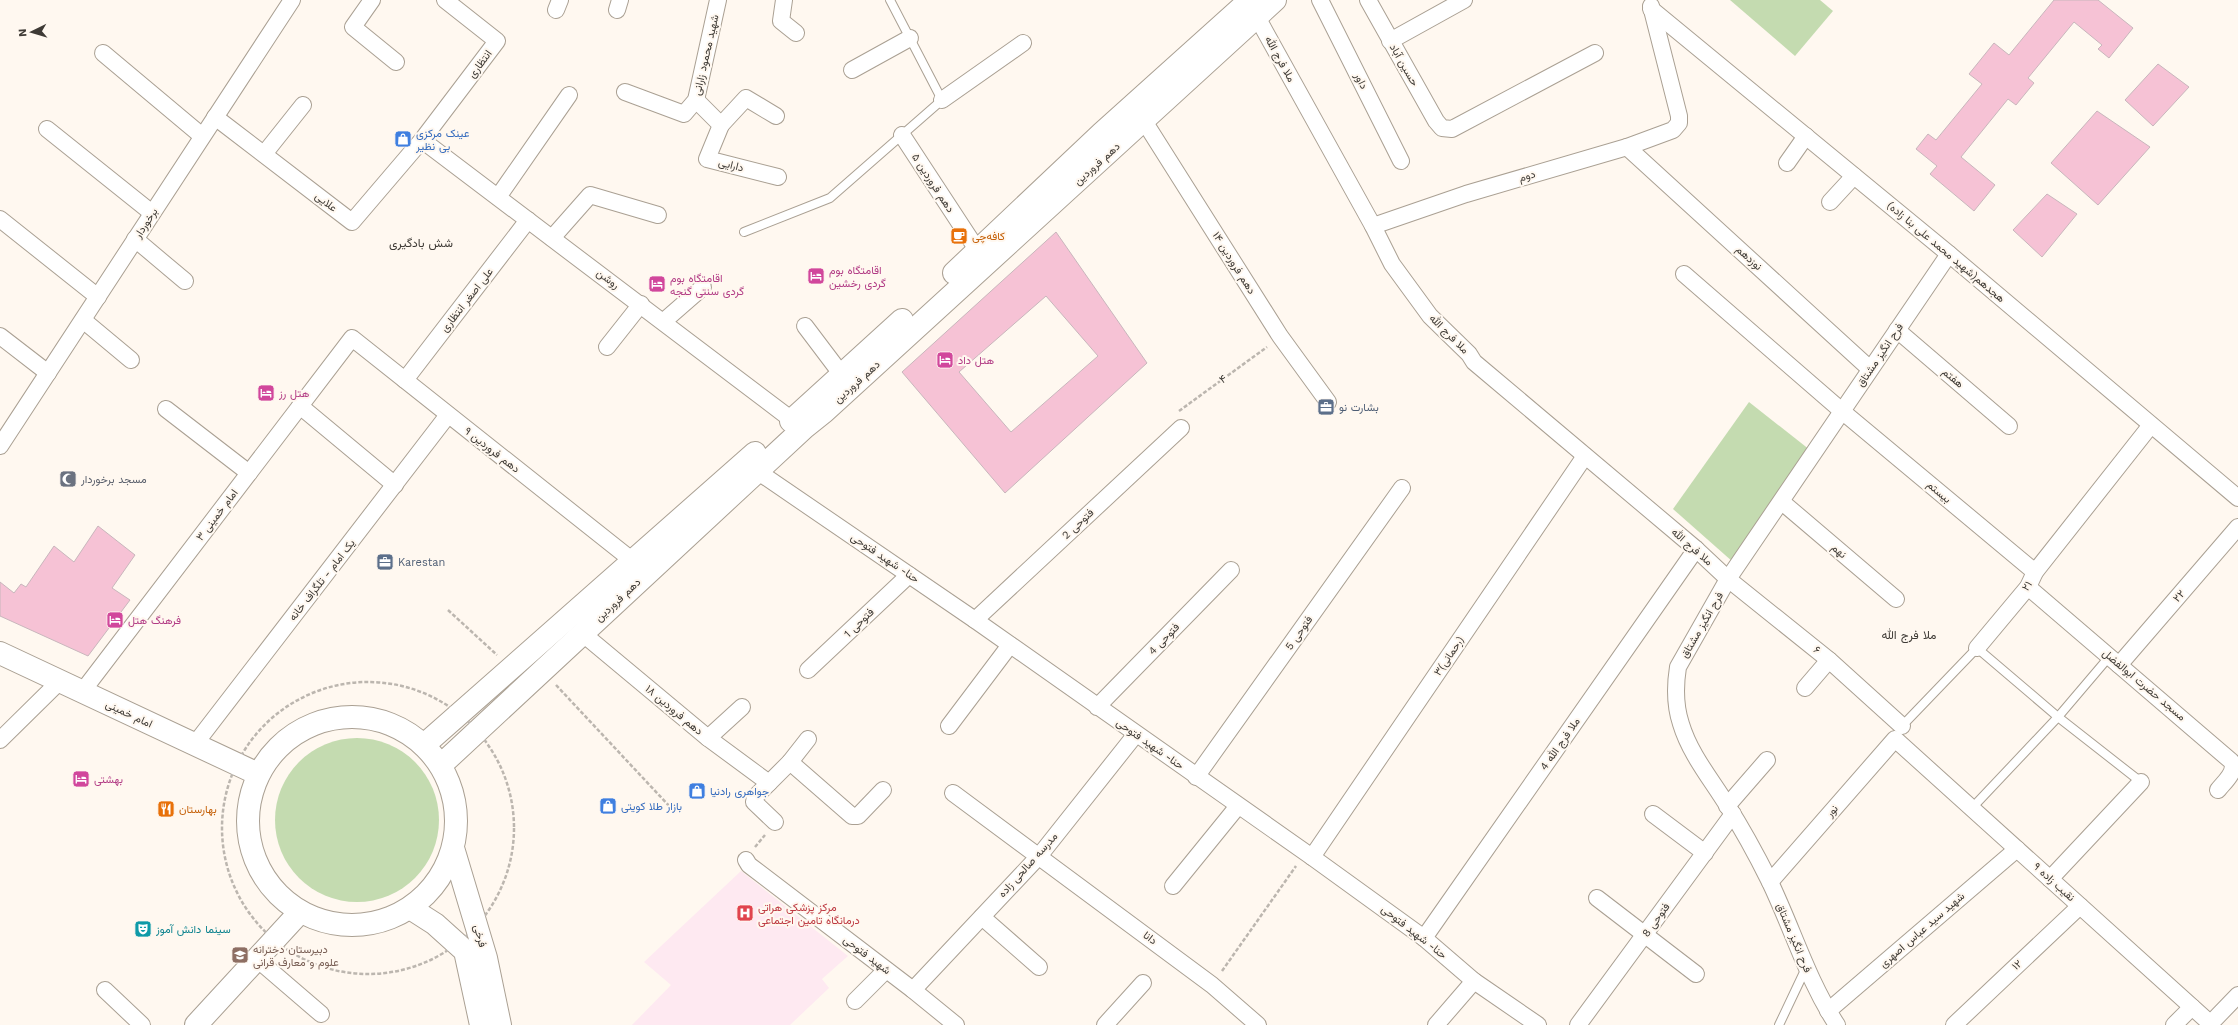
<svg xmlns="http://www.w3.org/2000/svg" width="2238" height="1025" font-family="'Work Sans',Vazirmatn,sans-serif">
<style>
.medical{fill:#fee9f1}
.green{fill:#c4dbb0}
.building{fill:#f6c2d5;stroke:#c8b6bc;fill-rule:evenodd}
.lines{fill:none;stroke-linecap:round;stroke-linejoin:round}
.service-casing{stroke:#aaa093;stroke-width:10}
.minor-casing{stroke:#aaa093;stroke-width:18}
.secondary-casing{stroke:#aaa093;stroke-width:24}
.path{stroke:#bcb6af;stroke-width:2.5;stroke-dasharray:4 2;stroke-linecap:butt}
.service{stroke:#fff;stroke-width:8}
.minor{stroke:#fff;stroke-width:16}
.secondary{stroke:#fff;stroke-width:22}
.labels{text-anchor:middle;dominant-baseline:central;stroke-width:4;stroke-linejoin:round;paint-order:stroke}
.street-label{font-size:11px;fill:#3e3a35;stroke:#fff8f0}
.shop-label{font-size:11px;fill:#366cbe;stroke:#fff8f0;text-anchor:start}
.food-label{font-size:11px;fill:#c56008;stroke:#fff8f0;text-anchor:start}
.hotel-label{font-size:11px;fill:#b23c85;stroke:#fff8f0;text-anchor:start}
.service-label{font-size:11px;fill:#4e5e75;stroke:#fff8f0;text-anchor:start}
.worship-label{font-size:11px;fill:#5b616d;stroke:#fff8f0;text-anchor:start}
.health-label{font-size:11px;fill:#be3a42;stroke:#fff8f0;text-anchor:start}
.culture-label{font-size:11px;fill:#0d838f;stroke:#fff8f0;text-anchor:start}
.education-label{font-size:11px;fill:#785e54;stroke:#fff8f0;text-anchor:start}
.neighbourhood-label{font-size:12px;fill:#3e3a35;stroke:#fff8f0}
</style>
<rect width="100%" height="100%" fill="#fff8f0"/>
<!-- medical -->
<path class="medical" d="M 741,871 L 848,956 L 822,979 L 829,988 L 790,1025 L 632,1025 L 671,985 L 644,962 Z"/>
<!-- green -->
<g class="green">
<path d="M 1730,0 L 1820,0 L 1833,11 L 1795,56 Z"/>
<path d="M 1749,402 L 1810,450 L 1733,562 L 1673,509 Z"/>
<circle cx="357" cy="820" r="82"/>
</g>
<!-- building -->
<g class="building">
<path d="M 2054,0 L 2098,0 L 2133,28 L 2109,58 L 2098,49 L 2102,45 L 2074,22 L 2028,78 L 2034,83 L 2016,105 L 2008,99 L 1961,157 L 1995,185 L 1974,211 L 1930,174 L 1937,166 L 1916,149 L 1928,134 L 1936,140 L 1982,84 L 1969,74 L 1994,43 L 2009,55 Z"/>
<path d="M 2158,64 L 2189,87 L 2153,126 L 2125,100 Z"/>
<path d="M 2097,111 L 2150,147 L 2098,205 L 2051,163 Z"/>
<path d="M 2047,194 L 2077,214 L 2042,257 L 2013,230 Z"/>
<path d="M 1056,232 L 1147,363 L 1005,493 L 902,372 ZM 1046,296 L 1098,356 L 1011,432 L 959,372 Z"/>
<path d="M 98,526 L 135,555 L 112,588 L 130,600 L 88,656 L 0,616 L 0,582 L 14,593 L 21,584 L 26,587 L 54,546 L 74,562 Z"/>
</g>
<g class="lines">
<!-- service casing -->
<g class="service-casing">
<g id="service">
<path d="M 744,232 L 830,198 L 942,100 L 890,0"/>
<path d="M 1901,727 L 1977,648 L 2058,717 L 2141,782"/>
<path d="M 1972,808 L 2058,717 L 2109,657"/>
<path d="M 1779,1025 L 1806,968"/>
</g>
</g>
<!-- minor casing -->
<g class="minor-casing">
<g id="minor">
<path d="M 372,0 L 353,27 L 396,62"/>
<path d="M 784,0 L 781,21 L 796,33"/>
<path d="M 1320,0 L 1401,161"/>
<path d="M 1368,0 L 1436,121 L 1442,128 L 1452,129 L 1595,53"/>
<path d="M 1651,9 L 1949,254 L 2238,498"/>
<path d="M 556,10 L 560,0"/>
<path d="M 617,10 L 620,0"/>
<path d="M 1257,17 L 1373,226 L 1392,264 L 1430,316 L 1469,354 L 1474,362 L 1696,549 L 1728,579 L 1829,660 L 1902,726"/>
<path d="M 1390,41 L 1464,0"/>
<path d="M 103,53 L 202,136"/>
<path d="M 852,70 L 910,38"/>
<path d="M 625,92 L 684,114 L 696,100 L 718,0"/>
<path d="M 696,100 L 721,125 L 707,159 L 778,177"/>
<path d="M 942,100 L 1023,43"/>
<path d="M 215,117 L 352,222 L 422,140 L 497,41 L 445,0"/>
<path d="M 1144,121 L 1280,336 L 1328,402"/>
<path d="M 721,125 L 746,98 L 776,116"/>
<path d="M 47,129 L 152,213"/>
<path d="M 902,135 L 978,251"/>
<path d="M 422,140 L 792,420"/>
<path d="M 1627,147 L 1870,369"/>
<path d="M 264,154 L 303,105"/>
<path d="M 1787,163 L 1806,136"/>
<path d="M 498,197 L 569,95"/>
<path d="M 1830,202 L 1854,176"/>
<path d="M 0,219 L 98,297"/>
<path d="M 1373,226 L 1466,194 L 1627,147 L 1673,130 L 1679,123 L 1679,116 L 1651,6"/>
<path d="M 552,238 L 590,195 L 658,215"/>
<path d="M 135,239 L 185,281"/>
<path d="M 1684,274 L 1843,412 L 2035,572"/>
<path d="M 83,320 L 131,360"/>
<path d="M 664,321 L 703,287"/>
<path d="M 805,326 L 842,375"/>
<path d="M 1897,330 L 2009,426"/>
<path d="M 0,336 L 48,373"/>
<path d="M 607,347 L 641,304"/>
<path d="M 405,380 L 528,220"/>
<path d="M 300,406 L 395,485"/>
<path d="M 166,409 L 249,473"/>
<path d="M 0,446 L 292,0"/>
<path d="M 757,471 L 975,620 L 1312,857 L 1424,938 L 1474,981 L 1538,1025"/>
<path d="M 1782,502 L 1896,599"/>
<path d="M 2028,587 L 2231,761 C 2238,771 2224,782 2218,790"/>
<path d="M 975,620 L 1181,428"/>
<path d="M 582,633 L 708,738 L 769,783"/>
<path d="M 1977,648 L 2028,587 L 2035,572 L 2151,425"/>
<path d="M 2119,665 L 2238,527"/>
<path d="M 808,670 L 909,575"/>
<path d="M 1805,688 L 1829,660"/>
<path d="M 82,692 L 352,338 L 633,561"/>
<path d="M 1097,707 L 1231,570"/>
<path d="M 949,726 L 1010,645"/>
<path d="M 708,738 L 742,707"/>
<path d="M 0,740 L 60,681"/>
<path d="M 195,744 L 448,415"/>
<path d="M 790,762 L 852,816 L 858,816 L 883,790"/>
<path d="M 1196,777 L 1402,488"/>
<path d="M 953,793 L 1212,985 L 1258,1025"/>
<path d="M 1727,806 L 1767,760"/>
<path d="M 1653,814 L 1705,853"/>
<path d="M 775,822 L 754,802 L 755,797 L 790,762 L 808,739"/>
<path d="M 1312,857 L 1585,456"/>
<path d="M 746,860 L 749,865 L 913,990 L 956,1025"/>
<path d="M 2050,879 L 2141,782"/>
<path d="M 1770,882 L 1895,739 L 2212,1025"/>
<path d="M 1173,886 L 1238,806"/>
<path d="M 1597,898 L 1696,974"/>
<path d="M 982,917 L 1039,967"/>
<path d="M 1424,938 L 1696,549"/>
<path d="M 257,959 L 321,1014"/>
<path d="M 105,990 L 142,1025"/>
<path d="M 913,990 L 1040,855 L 1136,734"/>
<path d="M 855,1001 L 886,970"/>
<path d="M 1828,1011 L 2017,849"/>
<path d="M 2210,1024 L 2238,995"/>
<path d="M 1105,1025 L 1143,983"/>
<path d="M 1436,1025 L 1474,981"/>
<path d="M 1578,1025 L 1733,814"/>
<path d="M 1837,1025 C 1808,981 1793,930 1770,882 C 1757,856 1743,830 1727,805 C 1711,779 1690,754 1681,724 C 1675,706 1675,686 1678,667 L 1728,579 L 1949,254"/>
<path d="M 1954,1025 L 2080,906"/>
<path d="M 2174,1025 L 2192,1007"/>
</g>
</g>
<!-- secondary casing -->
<g class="secondary-casing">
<g id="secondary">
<path d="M 954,273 L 1101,134 L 1250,0"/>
<path d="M 791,421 L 902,320"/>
<path d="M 0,653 L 258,774"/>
<circle cx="352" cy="821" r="104"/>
<path d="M 424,745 L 755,453"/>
<path d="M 441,765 L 804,428 L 824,412 L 1275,0"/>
<path d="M 453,848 L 486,958 L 500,1025"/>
<path d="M 410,908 L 435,924 L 465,951 L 481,1025"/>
<path d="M 196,1025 L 300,912"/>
</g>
</g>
<!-- path -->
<g class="path">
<path d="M 1179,411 L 1267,347"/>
<path d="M 448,610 L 497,655"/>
<circle cx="368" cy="828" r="146"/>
<path d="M 556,685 L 672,809"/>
<path d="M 755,847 L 765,835"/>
<path d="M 1222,971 L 1296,866"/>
</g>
<!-- service -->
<use href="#service" class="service"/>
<!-- minor -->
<use href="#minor" class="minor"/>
<!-- secondary -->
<use href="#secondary" class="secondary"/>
</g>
<!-- icons -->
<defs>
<g id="shop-square" transform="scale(0.9)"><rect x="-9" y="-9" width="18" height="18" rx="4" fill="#3f7fe0" stroke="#fff8f0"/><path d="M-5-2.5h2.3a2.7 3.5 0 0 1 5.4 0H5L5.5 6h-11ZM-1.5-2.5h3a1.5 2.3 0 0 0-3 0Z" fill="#fff"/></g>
<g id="cafe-square" transform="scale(0.9)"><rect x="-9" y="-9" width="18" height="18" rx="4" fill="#e8710a" stroke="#fff8f0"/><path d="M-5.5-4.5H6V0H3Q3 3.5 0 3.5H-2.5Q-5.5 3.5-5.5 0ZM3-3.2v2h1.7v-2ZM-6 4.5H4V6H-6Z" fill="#fff"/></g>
<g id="hotel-square" transform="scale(0.9)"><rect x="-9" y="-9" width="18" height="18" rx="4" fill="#d1479c" stroke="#fff8f0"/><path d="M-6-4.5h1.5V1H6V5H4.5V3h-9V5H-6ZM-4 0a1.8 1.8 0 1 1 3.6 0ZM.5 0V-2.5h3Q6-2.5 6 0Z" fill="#fff"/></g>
<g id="office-square" transform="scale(0.9)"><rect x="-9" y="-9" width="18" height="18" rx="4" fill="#5c6f8a" stroke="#fff8f0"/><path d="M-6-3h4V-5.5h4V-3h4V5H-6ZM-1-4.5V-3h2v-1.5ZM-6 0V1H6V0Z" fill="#fff"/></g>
<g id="mosque-square" transform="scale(0.9)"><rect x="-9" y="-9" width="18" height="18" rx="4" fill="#6b7280" stroke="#fff8f0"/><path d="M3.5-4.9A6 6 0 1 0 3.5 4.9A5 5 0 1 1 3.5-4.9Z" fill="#fff"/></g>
<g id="restaurant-square" transform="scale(0.9)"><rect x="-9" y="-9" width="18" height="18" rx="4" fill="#e8710a" stroke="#fff8f0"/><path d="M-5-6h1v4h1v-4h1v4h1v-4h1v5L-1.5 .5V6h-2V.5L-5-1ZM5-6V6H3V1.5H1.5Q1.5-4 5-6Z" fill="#fff"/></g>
<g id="hospital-square" transform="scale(0.9)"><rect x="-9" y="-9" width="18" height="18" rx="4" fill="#e0444e" stroke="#fff8f0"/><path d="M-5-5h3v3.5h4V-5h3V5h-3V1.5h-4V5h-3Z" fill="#fff"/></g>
<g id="theatre-square" transform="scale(0.9)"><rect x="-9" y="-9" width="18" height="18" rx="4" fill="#0f9aa8" stroke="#fff8f0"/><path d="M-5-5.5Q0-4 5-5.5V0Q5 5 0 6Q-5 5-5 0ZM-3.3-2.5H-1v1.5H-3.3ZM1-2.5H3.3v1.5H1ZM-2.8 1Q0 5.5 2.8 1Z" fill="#fff"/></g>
<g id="school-square" transform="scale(0.9)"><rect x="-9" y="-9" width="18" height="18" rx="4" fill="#8d6e63" stroke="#fff8f0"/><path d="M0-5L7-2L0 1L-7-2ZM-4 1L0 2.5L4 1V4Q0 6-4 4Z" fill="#fff"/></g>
</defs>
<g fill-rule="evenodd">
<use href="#shop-square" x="403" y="139"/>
<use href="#cafe-square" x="959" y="236"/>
<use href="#hotel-square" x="816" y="276"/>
<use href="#hotel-square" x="657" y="284"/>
<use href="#hotel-square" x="945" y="360"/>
<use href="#hotel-square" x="266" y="393"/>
<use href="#office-square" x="1326" y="407"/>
<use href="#mosque-square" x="68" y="479"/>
<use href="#office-square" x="385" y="562"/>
<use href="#hotel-square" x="115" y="620"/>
<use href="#hotel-square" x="81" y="779"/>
<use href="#shop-square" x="697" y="791"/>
<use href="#shop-square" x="608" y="806"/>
<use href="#restaurant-square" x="166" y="809"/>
<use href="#hospital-square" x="745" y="913"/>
<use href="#theatre-square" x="143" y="929"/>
<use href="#school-square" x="240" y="955"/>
</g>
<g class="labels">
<!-- street labels -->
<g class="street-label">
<text transform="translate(706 55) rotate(-77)">شهید محمود زارانی</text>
<text transform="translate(1280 59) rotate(61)">ملا فرج الله</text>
<text transform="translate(480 64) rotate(-53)">انتظاری</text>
<text transform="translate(1404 65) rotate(60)">حسین آباد</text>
<text transform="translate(1361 81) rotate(63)">داور</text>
<text transform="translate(1097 164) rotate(-42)">دهم فروردین</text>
<text transform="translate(731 165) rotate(14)">دارایی</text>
<text transform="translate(1527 176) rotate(-16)">دوم</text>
<text transform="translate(933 183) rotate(57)">دهم فروردین ۵</text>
<text transform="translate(326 202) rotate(38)">علایی</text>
<text transform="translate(146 223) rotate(-57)">برخوردار</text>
<text transform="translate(1946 252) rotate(40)">هجدهم(شهید محمد علی بنا زاده)</text>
<text transform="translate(1749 258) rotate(42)">نوزدهم</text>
<text transform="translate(1234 263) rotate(58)">دهم فروردین ۱۴</text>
<text transform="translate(608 279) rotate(37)">روشن</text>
<text transform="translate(467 300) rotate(-52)">علی اصغر انتظاری</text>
<text transform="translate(1449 334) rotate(45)">ملا فرج الله</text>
<text transform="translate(1880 355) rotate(-56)">فرح انگیز مشتاق</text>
<text transform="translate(1953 378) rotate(40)">هفتم</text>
<text transform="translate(1223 379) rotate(-36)">۴</text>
<text transform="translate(857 382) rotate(-42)">دهم فروردین</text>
<text transform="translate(492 450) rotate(38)">دهم فروردین ۹</text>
<text transform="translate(1939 492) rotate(40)">بیستم</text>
<text transform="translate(217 515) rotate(-53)">امام خمینی ۳</text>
<text transform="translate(1078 524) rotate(-43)">فتوحی 2</text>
<text transform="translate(1692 547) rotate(41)">ملا فرج الله</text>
<text transform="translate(1839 551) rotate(41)">نهم</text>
<text transform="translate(885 558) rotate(34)">حنا- شهید فتوحی</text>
<text transform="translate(322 580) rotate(-52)">یک امام - تلگراف خانه</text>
<text transform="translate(2027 586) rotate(-57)">۲۱</text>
<text transform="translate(2179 596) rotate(-49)">۲۲</text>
<text transform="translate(618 600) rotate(-43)">دهم فروردین</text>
<text transform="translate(859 623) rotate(-44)">فتوحی 1</text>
<text transform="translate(1702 625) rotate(-60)">فرح انگیز مشتاق</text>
<text transform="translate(1299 633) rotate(-55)">فتوحی 5</text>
<text transform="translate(1164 639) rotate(-46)">فتوحی 4</text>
<text transform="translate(1817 650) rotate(39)">۶</text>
<text transform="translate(1449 656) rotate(-56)">۳(رحمانی)</text>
<text transform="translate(2144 685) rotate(40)">مسجد حضرت ابوالفضل</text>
<text transform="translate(674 710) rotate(40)">دهم فروردین ۱۸</text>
<text transform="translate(129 714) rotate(25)">امام خمینی</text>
<text transform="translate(1150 744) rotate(35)">حنا- شهید فتوحی</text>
<text transform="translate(1560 744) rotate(-55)">4 ملا فرج الله</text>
<text transform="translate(1832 811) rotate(-49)">نور</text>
<text transform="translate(1028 865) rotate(-48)">مدرسه صالحی زاده</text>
<text transform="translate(2054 882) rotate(42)">نقیب زاده ۹</text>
<text transform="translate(1656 920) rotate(-54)">فتوحی 8</text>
<text transform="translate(1922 930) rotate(-41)">شهید سید عباس اصهری</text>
<text transform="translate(1414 932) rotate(38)">حنا- شهید فتوحی</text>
<text transform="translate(480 936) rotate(75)">فرخی</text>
<text transform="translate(1150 938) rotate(37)">دانا</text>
<text transform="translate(1794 938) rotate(67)">فرح انگیز مشتاق</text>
<text transform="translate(867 955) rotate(37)">شهید فتوحی</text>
<text transform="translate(2017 965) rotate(-43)">۱۲</text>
</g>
<!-- shop labels -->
<g class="shop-label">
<text x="416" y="133">عینک مرکزی<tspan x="416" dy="13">بی نظیر</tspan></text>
<text x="710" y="791">جواهری رادنیا</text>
<text x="621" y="806">بازار طلا کویتی</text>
</g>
<!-- food labels -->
<g class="food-label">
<text x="972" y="236">کافه‌چی</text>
<text x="179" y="809">بهارستان</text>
</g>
<!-- hotel labels -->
<g class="hotel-label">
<text x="829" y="270">اقامتگاه بوم<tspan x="829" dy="13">گردی رخشین</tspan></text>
<text x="670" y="278">اقامتگاه بوم<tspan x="670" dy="13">گردی سنتی گنجه</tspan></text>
<text x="958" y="360">هتل داد</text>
<text x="279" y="393">هتل رز</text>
<text x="128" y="620">فرهنگ هتل</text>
<text x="94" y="779">بهشتی</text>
</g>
<!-- service labels -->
<g class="service-label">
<text x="1339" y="407">بشارت نو</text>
<text x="398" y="562">Karestan</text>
</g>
<!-- worship labels -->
<g class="worship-label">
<text x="81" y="479">مسجد برخوردار</text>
</g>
<!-- health labels -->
<g class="health-label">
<text x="758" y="907">مرکز پزشکی هراتی<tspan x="758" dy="13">درمانگاه تامین اجتماعی</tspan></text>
</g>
<!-- culture labels -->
<g class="culture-label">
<text x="156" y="929">سینما دانش آموز</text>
</g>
<!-- education labels -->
<g class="education-label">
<text x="253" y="949">دبیرستان دخترانه<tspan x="253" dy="13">علوم و معارف قرانی</tspan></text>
</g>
<!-- neighbourhood labels -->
<g class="neighbourhood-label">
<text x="421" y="243">شش بادگیری</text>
<text x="1909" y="635">ملا فرج الله</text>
</g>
</g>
<!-- north arrow -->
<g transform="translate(32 32) rotate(265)" stroke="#fff8f0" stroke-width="3" paint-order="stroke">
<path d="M0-3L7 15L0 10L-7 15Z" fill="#3e3a35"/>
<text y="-6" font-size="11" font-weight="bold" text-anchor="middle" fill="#3e3a35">N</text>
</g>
</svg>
